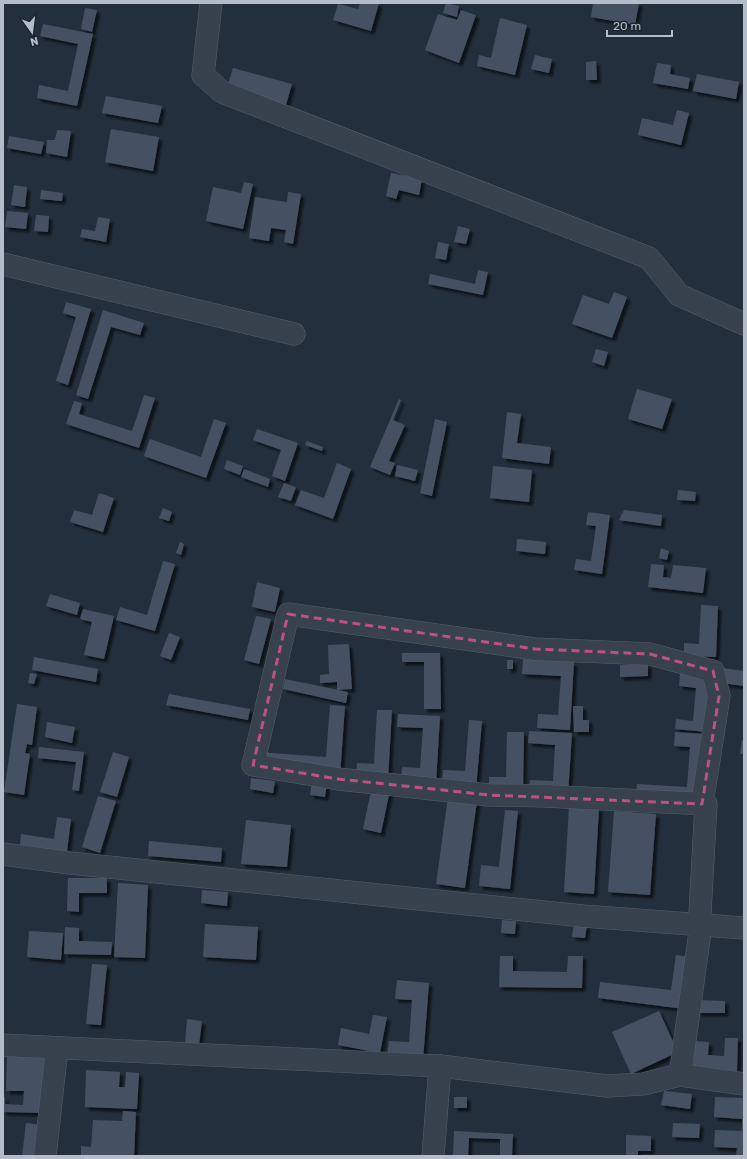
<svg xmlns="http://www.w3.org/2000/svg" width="747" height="1159" font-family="Rubik,sans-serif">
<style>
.building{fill:#455162;filter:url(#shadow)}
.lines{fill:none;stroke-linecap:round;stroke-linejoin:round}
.minor-casing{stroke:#565f6c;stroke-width:23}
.minor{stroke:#38414e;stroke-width:22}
.marked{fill:none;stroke:#bd5182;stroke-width:3;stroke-dasharray:8 5;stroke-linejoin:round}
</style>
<defs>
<filter id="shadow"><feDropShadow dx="3.5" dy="3.5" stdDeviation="1" flood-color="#0009"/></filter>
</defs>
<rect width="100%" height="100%" fill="#242f3e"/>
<!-- building -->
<g class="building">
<path d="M 360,3 L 379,3 L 371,31 L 333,20 L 338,4 L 358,9 Z"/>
<path d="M 446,3 L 459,6 L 457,17 L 443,13 Z"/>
<path d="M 593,3 L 639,3 L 635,25 L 591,17 Z"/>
<path d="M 85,8 L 97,10 L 92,32 L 81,29 Z"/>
<path d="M 461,10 L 476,15 L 459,63 L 425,50 L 438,14 L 457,20 Z"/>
<path d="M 500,18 L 527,25 L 515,75 L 477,66 L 479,55 L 491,58 Z"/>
<path d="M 43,24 L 93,34 L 77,106 L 37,98 L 39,85 L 68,91 L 78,44 L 40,36 Z"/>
<path d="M 535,55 L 552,59 L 549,73 L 531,69 Z"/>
<path d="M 596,61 L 597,80 L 586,80 L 586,62 Z"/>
<path d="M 657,63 L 671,65 L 670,74 L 690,78 L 688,89 L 653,83 Z"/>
<path d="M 233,68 L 292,84 L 286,105 L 227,88 Z"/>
<path d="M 697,74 L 739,82 L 736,99 L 693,91 Z"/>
<path d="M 106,96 L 162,106 L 158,123 L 102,113 Z"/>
<path d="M 677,110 L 689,113 L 681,145 L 638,135 L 642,118 L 673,125 Z"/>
<path d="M 111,129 L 159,137 L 153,171 L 105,162 Z"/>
<path d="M 57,130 L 71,131 L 67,157 L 46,153 L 47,140 L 55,140 Z"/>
<path d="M 9,136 L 44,142 L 41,154 L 7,148 Z"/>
<path d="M 391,173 L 422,179 L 419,195 L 399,190 L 396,199 L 386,196 Z"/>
<path d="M 244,182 L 253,184 L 243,229 L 206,221 L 213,187 L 241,193 Z"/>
<path d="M 14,185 L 27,187 L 25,207 L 11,205 Z"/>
<path d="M 41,190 L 63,193 L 62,201 L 40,199 Z"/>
<path d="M 288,192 L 301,194 L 293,244 L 284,242 L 286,230 L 271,228 L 269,241 L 249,238 L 255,197 L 287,202 Z"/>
<path d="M 7,211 L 28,213 L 26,229 L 5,227 Z"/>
<path d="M 36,215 L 49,216 L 48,232 L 34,231 Z"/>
<path d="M 98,217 L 110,219 L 106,242 L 80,237 L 82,229 L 95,231 Z"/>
<path d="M 458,226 L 470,229 L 466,244 L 454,242 Z"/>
<path d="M 438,242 L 449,244 L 446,260 L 435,258 Z"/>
<path d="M 478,270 L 488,272 L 483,295 L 428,284 L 430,274 L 475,284 Z"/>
<path d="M 614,292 L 627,297 L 612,338 L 572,324 L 583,295 L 609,304 Z"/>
<path d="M 66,302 L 91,309 L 68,385 L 56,381 L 76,317 L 63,313 Z"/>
<path d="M 103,310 L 144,323 L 140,335 L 111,327 L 88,399 L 76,395 Z"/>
<path d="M 596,349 L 608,352 L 604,366 L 592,362 Z"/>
<path d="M 637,389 L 672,399 L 662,429 L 628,419 Z"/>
<path d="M 144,395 L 155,398 L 139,448 L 66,424 L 74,401 L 82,403 L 79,414 L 132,431 Z"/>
<path d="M 399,399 L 401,400 L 393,420 L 405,425 L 389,461 L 395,463 L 390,475 L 370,467 Z"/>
<path d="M 507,412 L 521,414 L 517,443 L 551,447 L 549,464 L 502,458 Z"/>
<path d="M 214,419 L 226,423 L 206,478 L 144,456 L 150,439 L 201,457 Z"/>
<path d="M 435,419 L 447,422 L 432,496 L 420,493 Z"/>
<path d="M 257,429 L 298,443 L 285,481 L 272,476 L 281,450 L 253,440 Z"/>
<path d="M 307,441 L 323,447 L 322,451 L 305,445 Z"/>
<path d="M 227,460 L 243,466 L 240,475 L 224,469 Z"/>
<path d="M 337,463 L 351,469 L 333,519 L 295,505 L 301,490 L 324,498 Z"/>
<path d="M 397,465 L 418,470 L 415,481 L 395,476 Z"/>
<path d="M 493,466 L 532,470 L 529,502 L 490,498 Z"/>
<path d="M 244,469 L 270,479 L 268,487 L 241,477 Z"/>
<path d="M 284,483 L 296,487 L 291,501 L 278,497 Z"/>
<path d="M 678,490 L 696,492 L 695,501 L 677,500 Z"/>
<path d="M 99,493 L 114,498 L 103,532 L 70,522 L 74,510 L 92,515 Z"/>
<path d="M 163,508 L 172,512 L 169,521 L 159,518 Z"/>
<path d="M 624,510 L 662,515 L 661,526 L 619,520 Z"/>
<path d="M 588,512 L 610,515 L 602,574 L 574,570 L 576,559 L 591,561 L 596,526 L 586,525 Z"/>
<path d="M 517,539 L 546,542 L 545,554 L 516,551 Z"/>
<path d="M 180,542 L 184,544 L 181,555 L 176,553 Z"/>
<path d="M 661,548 L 669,551 L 667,560 L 659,558 Z"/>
<path d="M 163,561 L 175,564 L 155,631 L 116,620 L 120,607 L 147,615 Z"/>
<path d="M 651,564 L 664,565 L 663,577 L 671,578 L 673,565 L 706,568 L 703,593 L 648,587 Z"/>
<path d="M 257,582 L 280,588 L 275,612 L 252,607 Z"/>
<path d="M 50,594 L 80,603 L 77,615 L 46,606 Z"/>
<path d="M 701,605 L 718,606 L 716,657 L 684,656 L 684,643 L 699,644 Z"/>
<path d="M 83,609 L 114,616 L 104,659 L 84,655 L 92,622 L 80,619 Z"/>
<path d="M 256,616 L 271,619 L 259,664 L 244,660 Z"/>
<path d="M 169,633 L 180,637 L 171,660 L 160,656 Z"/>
<path d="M 349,644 L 352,689 L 337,690 L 337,682 L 320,683 L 320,675 L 329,674 L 328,645 Z"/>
<path d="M 402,653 L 440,653 L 441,709 L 424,709 L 424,662 L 402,662 Z"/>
<path d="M 34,657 L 98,669 L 96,682 L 32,670 Z"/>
<path d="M 523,659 L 574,662 L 570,730 L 537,728 L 538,714 L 558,715 L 561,676 L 522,674 Z"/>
<rect x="507" y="660" width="6" height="9"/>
<path d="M 681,663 L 713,666 L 707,732 L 675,729 L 676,719 L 693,721 L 696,688 L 679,686 Z"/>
<path d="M 648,664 L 648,676 L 620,677 L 620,665 Z"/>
<path d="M 723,668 L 744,671 L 744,686 L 721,683 Z"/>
<path d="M 30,673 L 37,674 L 34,684 L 28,683 Z"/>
<path d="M 285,679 L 348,692 L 346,703 L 283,689 Z"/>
<path d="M 169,694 L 250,709 L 248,720 L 166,705 Z"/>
<path d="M 17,704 L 37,707 L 32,745 L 27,744 L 25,753 L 30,754 L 24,795 L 4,792 Z"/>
<path d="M 330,705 L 345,706 L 340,776 L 255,770 L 257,752 L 326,757 Z"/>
<path d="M 573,706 L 583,706 L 583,720 L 589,720 L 589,732 L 574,732 Z"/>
<path d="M 377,710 L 392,710 L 388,780 L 356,779 L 357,763 L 374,764 Z"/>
<path d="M 398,714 L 440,716 L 436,784 L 401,782 L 402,767 L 420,768 L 423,728 L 397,727 Z"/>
<path d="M 469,720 L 482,721 L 476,789 L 442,786 L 443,770 L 465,771 Z"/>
<path d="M 47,722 L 75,727 L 72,743 L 45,737 Z"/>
<path d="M 529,731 L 572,733 L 568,795 L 529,792 L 530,780 L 553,781 L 555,745 L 528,743 Z"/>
<path d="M 507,732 L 524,732 L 523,791 L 489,791 L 489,777 L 506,777 Z"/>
<path d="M 675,732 L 705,734 L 701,801 L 636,797 L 637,784 L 687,787 L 690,747 L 674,746 Z"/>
<path d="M 742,740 L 744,741 L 744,754 L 740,754 Z"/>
<path d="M 39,747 L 84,752 L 79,791 L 72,790 L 76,762 L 38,758 Z"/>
<path d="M 113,752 L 129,757 L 117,797 L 100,792 Z"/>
<path d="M 251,778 L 275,781 L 273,793 L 250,789 Z"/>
<path d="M 312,781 L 327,783 L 325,797 L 310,795 Z"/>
<path d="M 372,786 L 390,790 L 381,833 L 363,829 Z"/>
<path d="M 98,796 L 116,801 L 100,853 L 82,847 Z"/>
<path d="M 448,797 L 477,801 L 465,888 L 436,884 Z"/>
<path d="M 569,807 L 599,808 L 594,894 L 564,892 Z"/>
<path d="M 505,810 L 518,811 L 510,889 L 479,886 L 481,865 L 499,867 Z"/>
<path d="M 614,811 L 656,814 L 650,895 L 608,892 Z"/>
<path d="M 57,817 L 71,819 L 67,852 L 20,845 L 21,834 L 54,839 Z"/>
<path d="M 246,820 L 291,825 L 287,867 L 241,864 Z"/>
<path d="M 149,841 L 222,848 L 221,862 L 148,856 Z"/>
<path d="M 68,878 L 107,878 L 107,893 L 79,893 L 79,912 L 67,911 Z"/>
<path d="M 118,883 L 148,885 L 145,958 L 114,957 Z"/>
<path d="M 202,890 L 228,892 L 227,906 L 201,903 Z"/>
<path d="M 502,920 L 516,921 L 515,934 L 501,933 Z"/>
<path d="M 574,923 L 587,925 L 585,938 L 572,937 Z"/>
<path d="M 205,924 L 258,927 L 256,960 L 203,957 Z"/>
<path d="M 65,927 L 79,928 L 79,941 L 112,942 L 111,955 L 64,954 Z"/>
<path d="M 29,931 L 63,933 L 61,960 L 27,957 Z"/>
<path d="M 676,955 L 691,957 L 684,1009 L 598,998 L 600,982 L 671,990 Z"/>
<path d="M 500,956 L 513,956 L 513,971 L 567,972 L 568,956 L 583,956 L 582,988 L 499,987 Z"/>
<path d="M 92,964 L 107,965 L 101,1025 L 86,1024 Z"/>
<path d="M 397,980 L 429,983 L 423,1060 L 387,1057 L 389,1041 L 409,1042 L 412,1000 L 395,999 Z"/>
<path d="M 698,1000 L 725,1001 L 725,1013 L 698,1013 Z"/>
<path d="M 659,1011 L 678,1052 L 631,1074 L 612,1032 Z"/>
<path d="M 373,1015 L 387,1017 L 380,1053 L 338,1045 L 341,1028 L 369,1034 Z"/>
<path d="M 187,1019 L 202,1021 L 199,1045 L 185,1043 Z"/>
<path d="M 725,1038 L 738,1038 L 737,1072 L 693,1070 L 694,1041 L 709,1042 L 708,1055 L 724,1056 Z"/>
<path d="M 7,1056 L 44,1057 L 43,1113 L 3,1112 L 3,1097 L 5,1097 L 5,1104 L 23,1105 L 24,1091 L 6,1091 Z"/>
<path d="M 86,1070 L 120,1072 L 119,1087 L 125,1087 L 126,1072 L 139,1073 L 137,1109 L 85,1107 Z"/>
<path d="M 664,1091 L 692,1094 L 690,1109 L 661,1105 Z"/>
<rect x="454" y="1097" width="13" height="11"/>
<path d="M 715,1097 L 744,1098 L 744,1156 L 736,1156 L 737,1148 L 714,1147 L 715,1130 L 742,1131 L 742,1119 L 714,1117 Z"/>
<path d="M 123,1111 L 136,1112 L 134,1156 L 81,1156 L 81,1146 L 91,1147 L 93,1120 L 122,1121 Z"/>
<path d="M 26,1123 L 43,1125 L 40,1156 L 22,1156 Z"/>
<path d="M 673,1123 L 700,1124 L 699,1138 L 672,1137 Z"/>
<path d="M 454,1131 L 513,1134 L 512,1156 L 500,1156 L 500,1139 L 469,1138 L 468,1156 L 453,1156 Z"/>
<path d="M 626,1135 L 651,1136 L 651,1151 L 638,1151 L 638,1156 L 626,1156 Z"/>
</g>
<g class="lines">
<!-- minor casing -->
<g class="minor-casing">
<g id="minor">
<path d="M 211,3 L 203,75 L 222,92 L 649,258 L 679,295 L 744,324"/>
<path d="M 3,264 L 294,334"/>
<path d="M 3,854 L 70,863 L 583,916 L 744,928"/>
<path d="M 3,1045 L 440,1066 L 607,1086 L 643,1084 L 680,1075 L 744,1084"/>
<path d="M 680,1075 L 701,925 L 700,913 L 706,804 L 544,796 L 489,795 L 338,779 L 253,765 L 288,614 L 535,649 L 650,654 L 713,671 L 719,696 L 702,804"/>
<path d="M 45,1156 L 57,1048"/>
<path d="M 433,1156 L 440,1066"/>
</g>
</g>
<!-- minor -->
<use href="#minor" class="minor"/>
</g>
<!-- marked area -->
<path class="marked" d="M 288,614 L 535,649 L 650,654 L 713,671 L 719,696 L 702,804 L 489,795 L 338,779 L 253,765 Z"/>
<!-- border -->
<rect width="747" height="1159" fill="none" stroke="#b4bcc9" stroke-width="8"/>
<!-- north arrow -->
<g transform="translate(32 32) rotate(166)" stroke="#1d2633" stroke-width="3" paint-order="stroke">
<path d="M0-3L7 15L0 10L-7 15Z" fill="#b4bcc9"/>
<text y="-6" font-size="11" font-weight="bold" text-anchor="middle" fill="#b4bcc9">N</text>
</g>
<!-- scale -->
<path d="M607 30v6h65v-6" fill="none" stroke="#b4bcc9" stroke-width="2"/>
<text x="613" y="30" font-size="12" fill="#b4bcc9" stroke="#1d2633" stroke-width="3" paint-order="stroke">20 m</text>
</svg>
